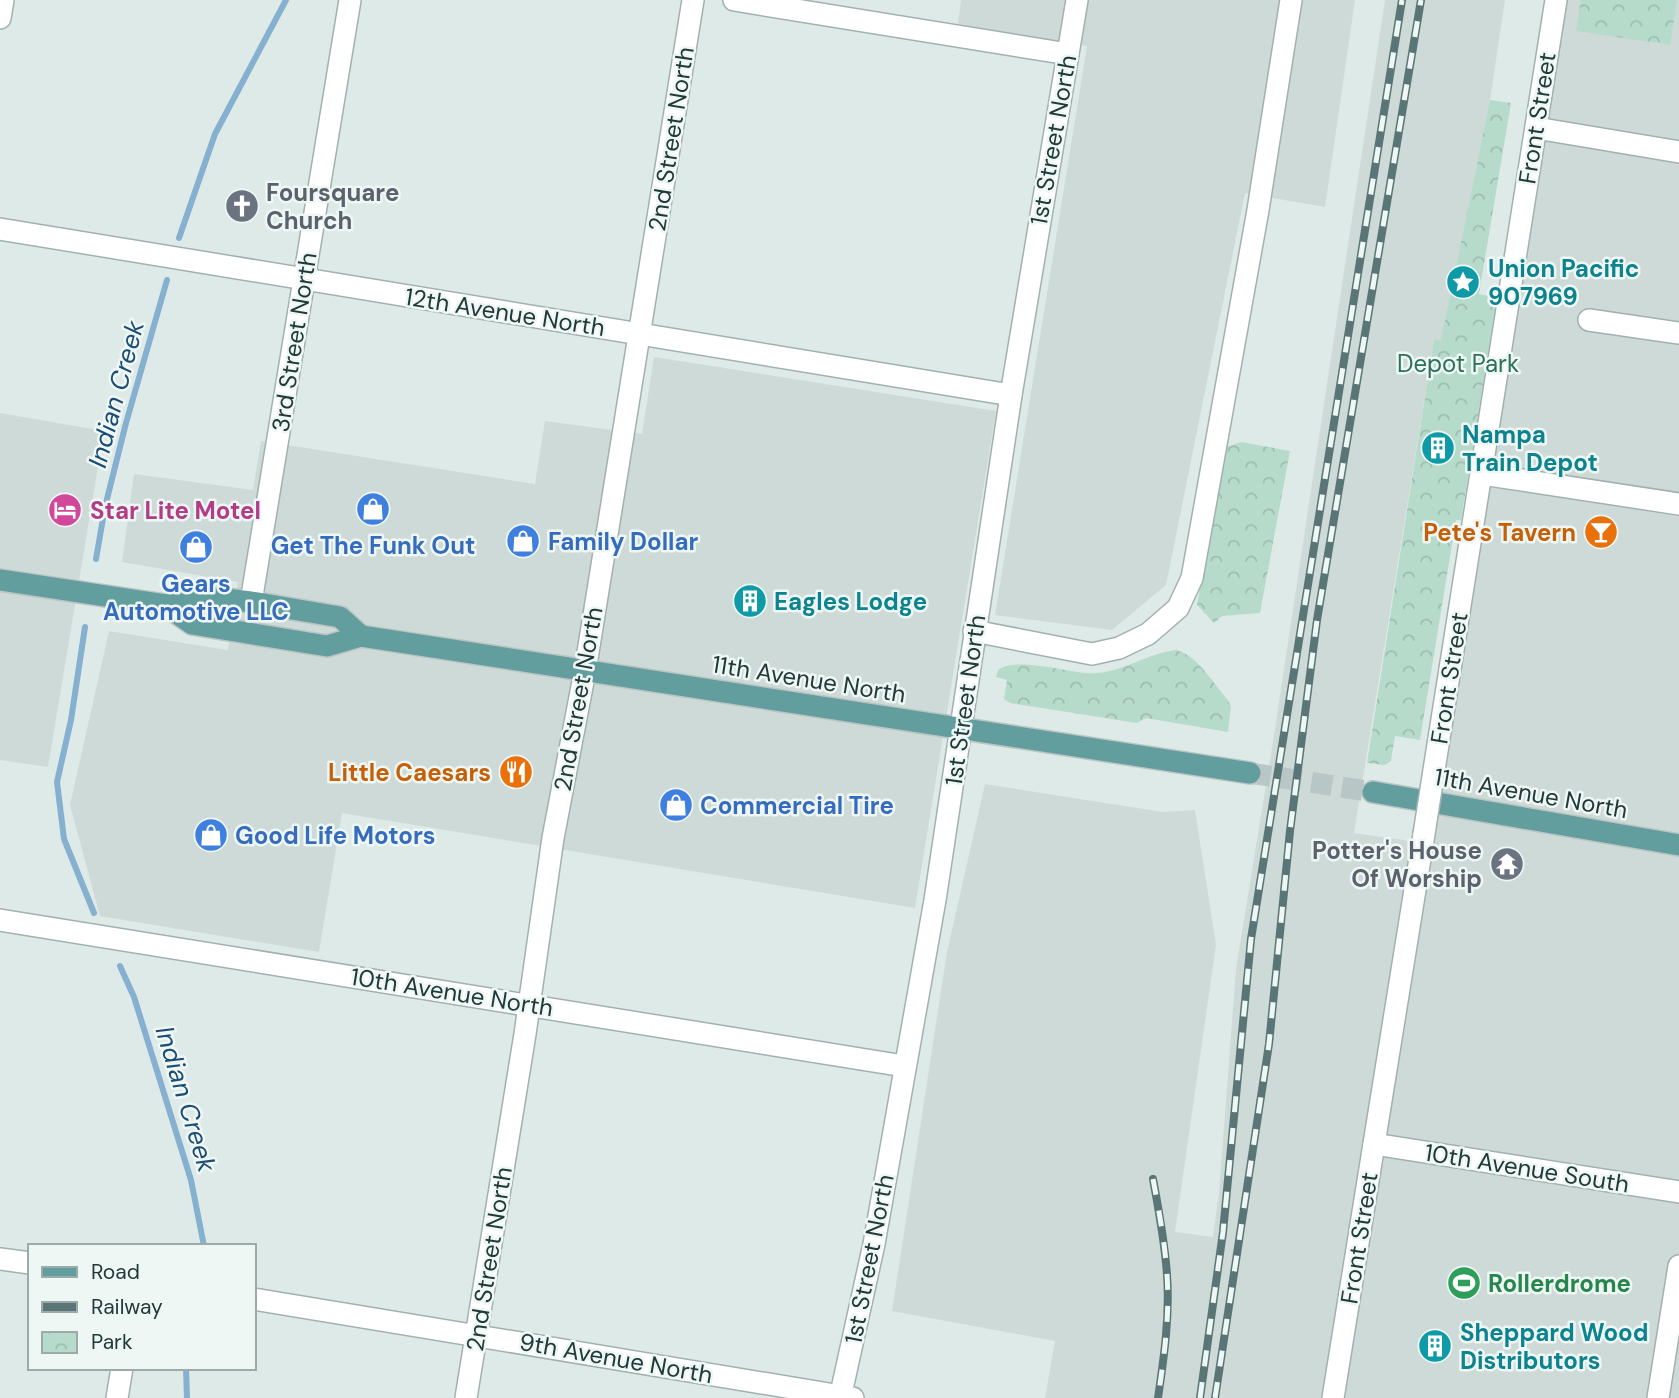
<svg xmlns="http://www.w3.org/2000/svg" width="1679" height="1398" font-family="'DM Sans',sans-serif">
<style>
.built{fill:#cddad7}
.park{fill:url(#park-crowns)}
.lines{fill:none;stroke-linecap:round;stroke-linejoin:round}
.stream{stroke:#86b0cf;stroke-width:6}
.major-tunnel{stroke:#b8c7c5;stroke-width:21;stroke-dasharray:21 10;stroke-linecap:butt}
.minor-casing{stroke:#a1b1b0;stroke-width:24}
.major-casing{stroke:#bcc4c4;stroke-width:24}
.minor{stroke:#fff;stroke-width:21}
.major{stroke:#639e9f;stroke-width:21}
.rail-casing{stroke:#5a7575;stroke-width:8}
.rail{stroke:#eff7f5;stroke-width:5;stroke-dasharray:16;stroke-linecap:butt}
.minor-bridge-casing{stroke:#a1b1b0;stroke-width:24;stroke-linecap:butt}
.minor-bridge{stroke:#fff;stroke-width:21}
.labels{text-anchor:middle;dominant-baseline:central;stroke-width:5;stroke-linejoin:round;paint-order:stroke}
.street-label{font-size:24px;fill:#203939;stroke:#eff7f5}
.worship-label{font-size:24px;font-weight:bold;fill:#5b616d;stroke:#eff7f5;text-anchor:start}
.culture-label{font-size:24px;font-weight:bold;fill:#0d838f;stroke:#eff7f5;text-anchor:start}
.park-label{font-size:24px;fill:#2b7058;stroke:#eff7f5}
.hotel-label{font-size:24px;font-weight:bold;fill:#b23c85;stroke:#eff7f5;text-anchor:start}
.food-label{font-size:24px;font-weight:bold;fill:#c56008;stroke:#eff7f5;text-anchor:end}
.shop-label{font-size:24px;font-weight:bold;fill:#366cbe;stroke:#eff7f5;text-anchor:start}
.leisure-label{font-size:24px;font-weight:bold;fill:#27864d;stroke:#eff7f5;text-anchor:start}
.water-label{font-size:26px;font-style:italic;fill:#1b4d74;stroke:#eff7f5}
</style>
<defs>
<pattern id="park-crowns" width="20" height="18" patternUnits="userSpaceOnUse" patternTransform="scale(1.75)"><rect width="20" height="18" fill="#b7dbcb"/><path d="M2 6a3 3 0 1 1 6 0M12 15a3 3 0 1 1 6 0" fill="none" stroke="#9dbdaf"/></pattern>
</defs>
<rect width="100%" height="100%" fill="#deeae8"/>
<!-- built -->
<g class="built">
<path d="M 961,0 L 1355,0 L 1325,207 L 1245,193 L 1166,585 L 1112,630 L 995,615 L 1087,46 L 958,24 Z"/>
<path d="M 1385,0 L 1505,0 L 1490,100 L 1441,341 L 1434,340 L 1354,833 L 1411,841 L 1338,1303 L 1565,0 L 1679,0 L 1679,1398 L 1045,1398 L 1055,1341 L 892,1311 L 947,952 L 985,784 L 1163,812 L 1195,810 L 1216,945 L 1175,1232 L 1213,1237 L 1219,1193 L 1236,969 L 1273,742 Z"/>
<path d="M 654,357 L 996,411 L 915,908 L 342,813 L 319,952 L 100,916 L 70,805 L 109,631 L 228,650 L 238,582 L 122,562 L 134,474 L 253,490 L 261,441 L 535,484 L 545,421 L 642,434 Z"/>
<path d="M 0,413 L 104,431 L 48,767 L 0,760 Z"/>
</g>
<!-- park -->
<g class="park">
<path d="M 1581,0 L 1677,0 L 1670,45 L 1576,31 Z"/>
<path d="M 1490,100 L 1511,103 L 1479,294 L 1497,298 L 1461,520 L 1456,520 L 1420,740 L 1395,736 L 1391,761 L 1385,765 L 1367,763 L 1434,340 L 1441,340 Z"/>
<path d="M 1242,442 L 1290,451 L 1260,613 L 1222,616 L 1214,623 L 1197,605 L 1226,447 Z"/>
<path d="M 1176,650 C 1197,655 1213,683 1227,699 L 1231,706 L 1228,732 L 1146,718 L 1137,723 L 1010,703 L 1004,699 L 1007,680 L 996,677 L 998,670 C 1014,657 1064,671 1085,673 C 1118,676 1144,654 1176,650 Z"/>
</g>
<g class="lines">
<!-- stream -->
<g class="stream">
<path d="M 179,238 L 215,134 L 286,0"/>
<path d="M 96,559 L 105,507 L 126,423 L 167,280"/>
<path d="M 85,627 L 71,720 L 57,782 L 64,839 L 94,913"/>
<path d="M 120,966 L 134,997 L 191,1180 L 204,1246"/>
<path d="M 186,1368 L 187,1398"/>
</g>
<!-- major-tunnel -->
<path class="major-tunnel" d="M 1250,773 L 1373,792"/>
<!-- minor casing -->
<g class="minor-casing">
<g id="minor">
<path d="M 734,0 L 1068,54"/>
<path d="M 0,18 L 3,0"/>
<path d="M 1536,128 L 1679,152"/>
<path d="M 0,229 L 1011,395"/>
<path d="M 1589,320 L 1679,333"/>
<path d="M 1482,474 L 1679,504"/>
<path d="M 251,602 L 350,0"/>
<path d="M 974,631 L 1092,654 L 1119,648 L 1148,634 L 1178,608 L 1192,578 L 1258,210 L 1291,0"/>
<path d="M 1434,770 L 1556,0"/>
<path d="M 0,920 L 904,1066"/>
<path d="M 1374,1144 L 1679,1192"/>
<path d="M 0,1259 L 30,1263"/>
<path d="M 254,1299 L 853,1398"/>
<path d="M 117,1398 L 122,1368"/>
<path d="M 466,1398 L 525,1034 L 553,838 L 585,671 L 693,0"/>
<path d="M 840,1398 L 874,1244 L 935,900 L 1011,395 L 1077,0"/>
<path d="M 1333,1398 L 1424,834"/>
<path d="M 1658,1398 L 1679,1266"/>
</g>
</g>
<!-- major casing -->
<g class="major-casing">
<g id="major">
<path d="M 0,580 L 165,605 L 192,624 L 327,646 L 361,636 L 1250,773"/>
<path d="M 165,605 L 191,595 L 251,602 L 340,617 L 361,636"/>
<path d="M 1373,792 L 1679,845"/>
</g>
</g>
<!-- minor -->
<use href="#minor" class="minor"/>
<!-- major -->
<use href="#major" class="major"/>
<!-- rail casing -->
<g class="rail-casing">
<g id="rail">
<path d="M 1153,1179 C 1159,1211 1165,1243 1167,1275 C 1170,1316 1164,1357 1158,1398"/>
<path d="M 1200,1398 L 1223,1232 L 1251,939 L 1402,0"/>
<path d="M 1215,1398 L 1269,1044 L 1290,831 L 1317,620 L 1421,0"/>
</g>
</g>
<!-- rail -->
<use href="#rail" class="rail"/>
<!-- minor-bridge casing -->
<g class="minor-bridge-casing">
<path id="minor-bridge" d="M 1424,834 L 1434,770"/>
</g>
<!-- minor-bridge -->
<use href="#minor-bridge" class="minor-bridge"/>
</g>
<!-- icons -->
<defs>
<g id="church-disc" transform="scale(1.75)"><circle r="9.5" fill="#6b7280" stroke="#eff7f5"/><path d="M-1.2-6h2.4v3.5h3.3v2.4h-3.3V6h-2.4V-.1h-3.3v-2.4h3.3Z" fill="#fff"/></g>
<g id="sight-disc" transform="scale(1.75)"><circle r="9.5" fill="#0f9aa8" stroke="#eff7f5"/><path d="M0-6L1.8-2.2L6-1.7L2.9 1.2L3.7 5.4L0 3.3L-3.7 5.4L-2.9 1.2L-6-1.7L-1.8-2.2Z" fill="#fff"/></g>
<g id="building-disc" transform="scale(1.75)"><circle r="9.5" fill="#0f9aa8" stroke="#eff7f5"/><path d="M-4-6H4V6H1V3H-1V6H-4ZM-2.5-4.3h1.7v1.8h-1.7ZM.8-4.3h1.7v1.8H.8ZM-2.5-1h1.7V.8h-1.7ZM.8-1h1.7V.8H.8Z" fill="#fff"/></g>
<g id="shop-disc" transform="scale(1.75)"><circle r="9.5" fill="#3f7fe0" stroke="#eff7f5"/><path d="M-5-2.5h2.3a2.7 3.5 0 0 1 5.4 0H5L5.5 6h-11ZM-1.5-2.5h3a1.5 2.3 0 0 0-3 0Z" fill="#fff"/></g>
<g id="hotel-disc" transform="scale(1.75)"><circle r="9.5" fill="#d1479c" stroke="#eff7f5"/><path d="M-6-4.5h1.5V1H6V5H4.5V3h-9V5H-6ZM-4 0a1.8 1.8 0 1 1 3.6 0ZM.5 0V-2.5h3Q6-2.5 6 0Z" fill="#fff"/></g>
<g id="bar-disc" transform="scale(1.75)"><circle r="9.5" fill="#e8710a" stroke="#eff7f5"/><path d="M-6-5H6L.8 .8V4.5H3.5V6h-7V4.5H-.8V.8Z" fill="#fff"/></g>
<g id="restaurant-disc" transform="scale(1.75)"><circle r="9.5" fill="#e8710a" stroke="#eff7f5"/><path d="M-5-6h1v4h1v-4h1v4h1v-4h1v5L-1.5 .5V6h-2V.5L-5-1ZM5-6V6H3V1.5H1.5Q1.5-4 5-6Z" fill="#fff"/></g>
<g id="temple-disc" transform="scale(1.75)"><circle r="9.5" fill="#6b7280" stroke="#eff7f5"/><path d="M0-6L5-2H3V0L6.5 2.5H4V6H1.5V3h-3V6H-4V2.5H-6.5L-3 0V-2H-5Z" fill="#fff"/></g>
<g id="stadium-disc" transform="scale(1.75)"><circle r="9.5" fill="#2e9e5b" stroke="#eff7f5"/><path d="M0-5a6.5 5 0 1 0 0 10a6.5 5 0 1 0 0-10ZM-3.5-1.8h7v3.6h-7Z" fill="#fff"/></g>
</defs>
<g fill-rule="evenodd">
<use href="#church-disc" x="242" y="206"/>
<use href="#sight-disc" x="1463" y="282"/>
<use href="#building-disc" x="1438" y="448"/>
<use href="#shop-disc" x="373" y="509"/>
<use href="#hotel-disc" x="65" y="510"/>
<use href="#bar-disc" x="1601" y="532"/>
<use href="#shop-disc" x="523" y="541"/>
<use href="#shop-disc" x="196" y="547"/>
<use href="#building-disc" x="750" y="601"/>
<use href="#restaurant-disc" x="516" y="772"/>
<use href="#shop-disc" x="676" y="805"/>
<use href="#shop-disc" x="211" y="835"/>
<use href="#temple-disc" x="1507" y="864"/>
<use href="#stadium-disc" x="1464" y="1283"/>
<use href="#building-disc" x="1435" y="1346"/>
</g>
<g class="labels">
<!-- street labels -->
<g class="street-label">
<text transform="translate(1537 118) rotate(-81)">Front Street</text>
<text transform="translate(671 139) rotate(-81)">2nd Street North</text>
<text transform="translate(1053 140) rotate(-80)">1st Street North</text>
<text transform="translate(505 312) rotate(9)">12th Avenue North</text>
<text transform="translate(294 342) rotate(-81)">3rd Street North</text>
<text transform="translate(1449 678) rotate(-81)">Front Street</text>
<text transform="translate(809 679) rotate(9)">11th Avenue North</text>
<text transform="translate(578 699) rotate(-80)">2nd Street North</text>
<text transform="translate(965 700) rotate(-82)">1st Street North</text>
<text transform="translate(1531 793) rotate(10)">11th Avenue North</text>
<text transform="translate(452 992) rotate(9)">10th Avenue North</text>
<text transform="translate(1527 1168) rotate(9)">10th Avenue South</text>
<text transform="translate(1359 1238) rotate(-81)">Front Street</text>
<text transform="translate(489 1259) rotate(-81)">2nd Street North</text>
<text transform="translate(869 1259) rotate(-79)">1st Street North</text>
<text transform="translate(616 1358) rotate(10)">9th Avenue North</text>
</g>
<!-- worship labels -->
<g class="worship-label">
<text x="266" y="192">Foursquare<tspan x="266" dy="28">Church</tspan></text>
<text x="1482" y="850" text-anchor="end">Potter's House<tspan x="1482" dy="28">Of Worship</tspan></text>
</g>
<!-- culture labels -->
<g class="culture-label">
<text x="1488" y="268">Union Pacific<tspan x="1488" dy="28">907969</tspan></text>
<text x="1462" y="434">Nampa<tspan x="1462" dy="28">Train Depot</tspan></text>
<text x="774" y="601">Eagles Lodge</text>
<text x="1460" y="1332">Sheppard Wood<tspan x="1460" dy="28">Distributors</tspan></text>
</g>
<!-- park labels -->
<g class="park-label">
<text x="1458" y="363">Depot Park</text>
</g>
<!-- hotel labels -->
<g class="hotel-label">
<text x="90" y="510">Star Lite Motel</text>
</g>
<!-- food labels -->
<g class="food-label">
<text x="1576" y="532">Pete's Tavern</text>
<text x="491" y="772">Little Caesars</text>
</g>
<!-- shop labels -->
<g class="shop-label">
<text x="548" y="541">Family Dollar</text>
<text x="373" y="545" text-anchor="middle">Get The Funk Out</text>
<text x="196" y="583" text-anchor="middle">Gears<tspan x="196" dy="28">Automotive LLC</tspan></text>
<text x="700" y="805">Commercial Tire</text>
<text x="235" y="835">Good Life Motors</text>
</g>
<!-- leisure labels -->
<g class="leisure-label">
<text x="1488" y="1283">Rollerdrome</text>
</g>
<!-- water labels -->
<g class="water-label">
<text transform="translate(116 394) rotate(-75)">Indian Creek</text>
<text transform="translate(186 1099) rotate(73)">Indian Creek</text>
</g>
</g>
<!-- legend -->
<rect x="28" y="1244" width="228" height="126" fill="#eff7f5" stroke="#9cabaa" stroke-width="2"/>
<rect x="42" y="1267" width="35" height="10" fill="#639e9f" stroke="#9cabaa" stroke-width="2"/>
<text x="91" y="1279" font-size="21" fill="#203939">Road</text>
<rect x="42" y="1302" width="35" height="10" fill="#5a7575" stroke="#9cabaa" stroke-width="2"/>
<text x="91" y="1314" font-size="21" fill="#203939">Railway</text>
<rect x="42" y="1332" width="35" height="21" fill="url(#park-crowns)" stroke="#9cabaa" stroke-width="2"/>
<text x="91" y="1349" font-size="21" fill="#203939">Park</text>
</svg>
